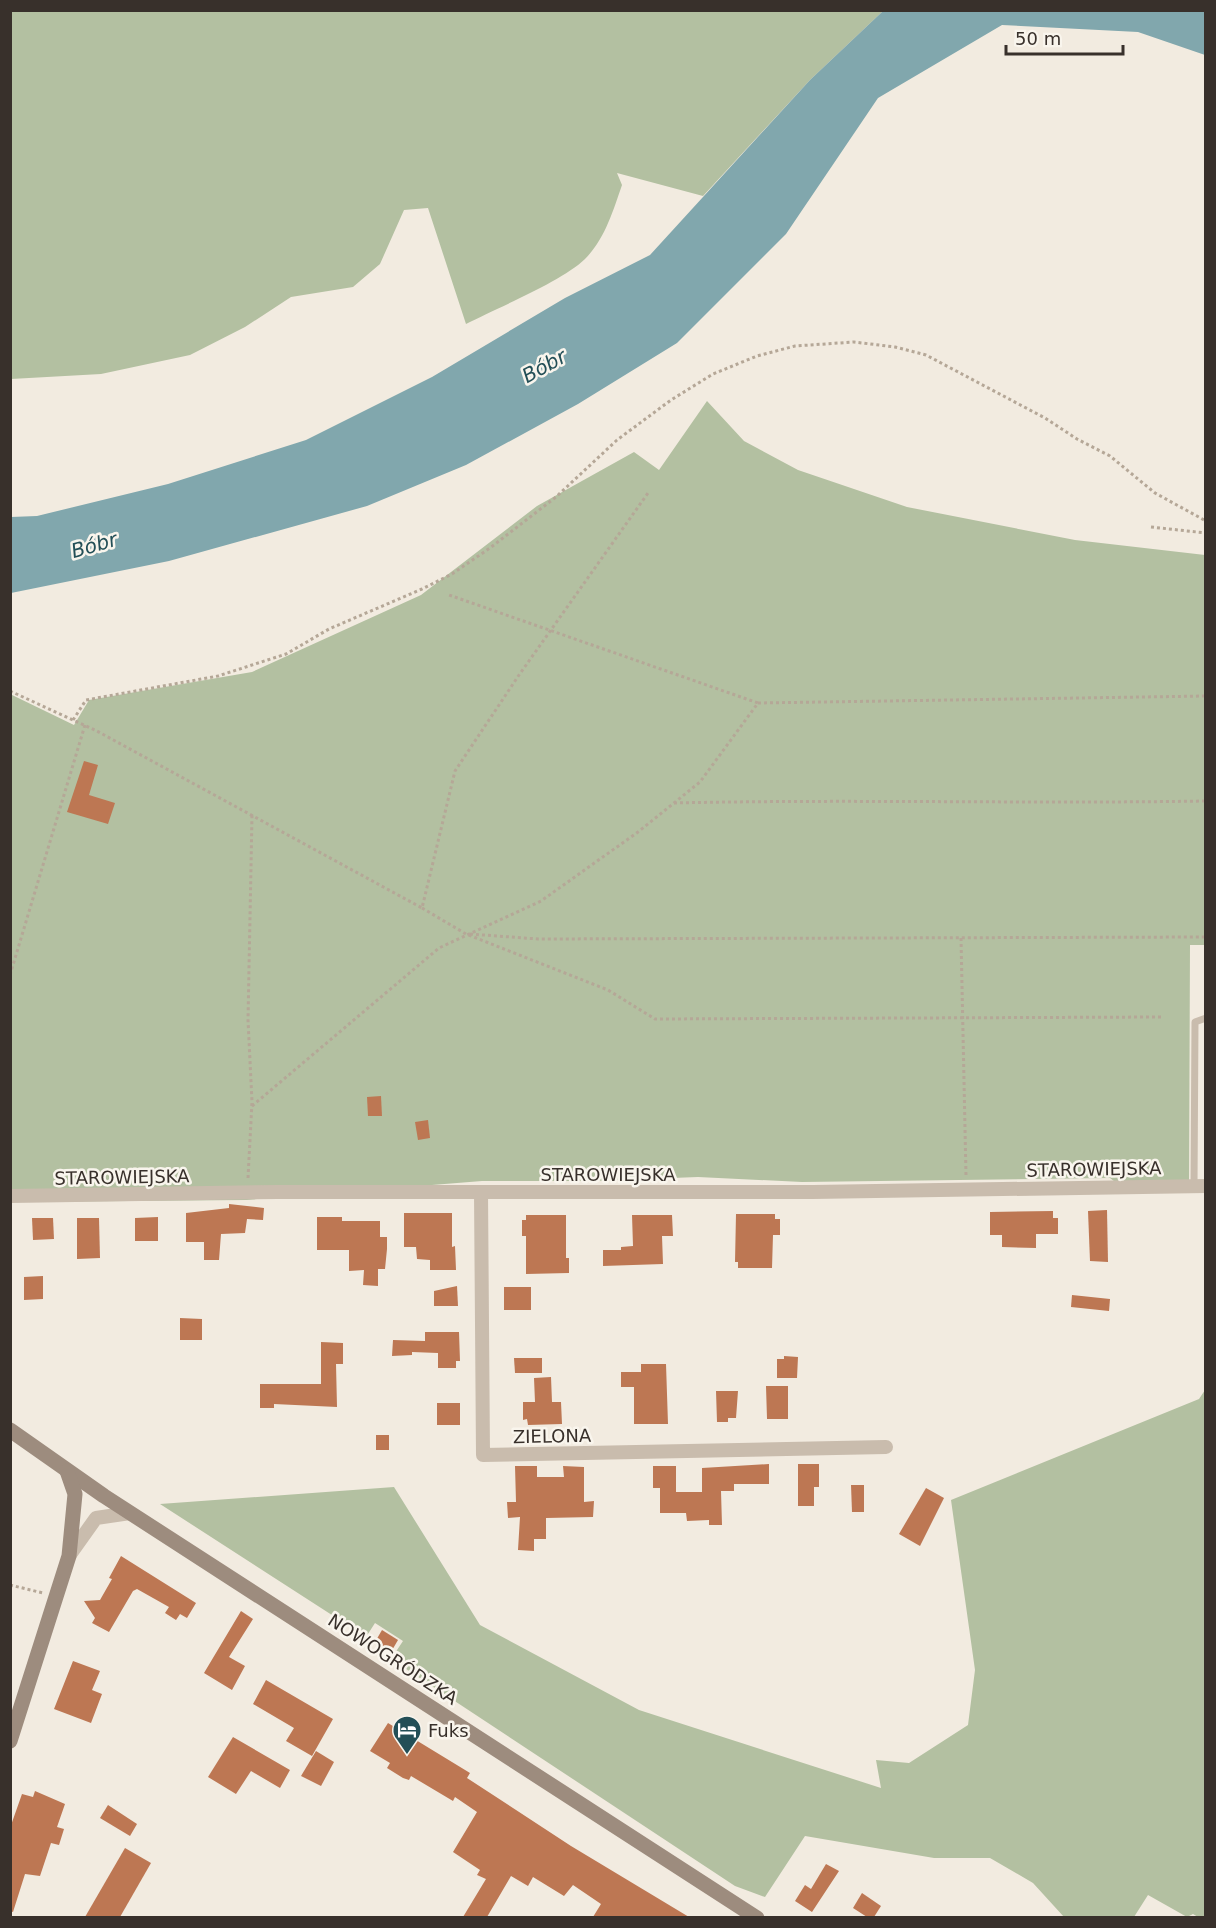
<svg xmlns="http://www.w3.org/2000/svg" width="1216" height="1928" font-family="'DejaVu Sans',sans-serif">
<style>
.green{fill:#b3c0a1}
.water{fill:#81a7ad}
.building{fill:#bd7753}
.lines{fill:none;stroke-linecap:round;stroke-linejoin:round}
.path{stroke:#b5a797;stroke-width:3;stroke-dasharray:3 3;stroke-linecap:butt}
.lane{stroke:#c9bcad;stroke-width:7}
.street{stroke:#c9bcad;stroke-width:14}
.secondary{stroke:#9d8c7e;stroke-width:15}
.labels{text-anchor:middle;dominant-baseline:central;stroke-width:5;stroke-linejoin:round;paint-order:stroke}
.street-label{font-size:18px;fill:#38302b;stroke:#f9f5ed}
.poi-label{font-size:18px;fill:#38302b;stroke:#f9f5ed;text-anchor:start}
.water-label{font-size:20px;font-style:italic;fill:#234f57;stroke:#f9f5ed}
</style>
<rect width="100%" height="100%" fill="#f2ebe0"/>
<!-- green -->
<g class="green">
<path d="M 11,11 L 883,11 L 810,80 L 703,196 L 617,173 L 622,185 C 613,211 605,239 585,259 C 561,282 497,308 466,324 L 428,208 L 404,210 L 380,264 L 353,287 L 291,297 L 245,327 L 190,355 L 101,374 L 11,379 Z"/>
<path d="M 707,401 L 744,441 L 798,470 L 907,507 L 1075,540 L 1205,555 L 1206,945 L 1190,945 L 1189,1190 L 1128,1192 L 1110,1178 L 802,1182 L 698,1177 L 593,1181 L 482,1181 L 246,1200 L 11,1202 L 10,694 L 74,725 L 89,700 L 252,672 L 421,595 L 537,506 L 634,452 L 659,470 Z"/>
<path d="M 1205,1390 L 1205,1917 L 1198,1917 L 1193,1914 L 1187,1917 L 1148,1895 L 1134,1917 L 1064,1917 L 1033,1883 L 990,1858 L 934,1858 L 805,1836 L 765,1897 L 735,1886 L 391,1659 L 403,1641 L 375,1623 L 366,1637 L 160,1504 L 394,1487 L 480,1625 L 639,1710 L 881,1788 L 876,1760 L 909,1763 L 968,1725 L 975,1670 L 951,1500 L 1199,1399 Z"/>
</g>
<!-- water -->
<path class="water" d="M 883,11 L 1205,11 L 1205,55 L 1138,32 L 1002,25 L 878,98 L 786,234 L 677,343 L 578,404 L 466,465 L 367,506 L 169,561 L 11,593 L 11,517 L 37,516 L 168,484 L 306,440 L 432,377 L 565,298 L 650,255 L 810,80 Z"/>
<!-- building -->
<g class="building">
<path d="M 84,761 L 98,765 L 89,795 L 115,803 L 108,824 L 67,812 Z"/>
<path d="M 381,1096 L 382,1116 L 368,1116 L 367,1097 Z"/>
<path d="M 428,1120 L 430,1138 L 418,1140 L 415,1122 Z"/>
<path d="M 229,1204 L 264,1208 L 263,1220 L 247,1219 L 245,1233 L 221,1234 L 219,1260 L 204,1260 L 204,1242 L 186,1242 L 186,1213 L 229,1208 Z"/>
<path d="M 1107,1210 L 1108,1262 L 1090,1261 L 1088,1211 Z"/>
<path d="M 1053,1211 L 1053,1218 L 1058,1218 L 1058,1234 L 1036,1234 L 1036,1248 L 1002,1247 L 1002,1235 L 990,1235 L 990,1212 Z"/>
<path d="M 404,1213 L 452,1213 L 452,1247 L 455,1246 L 456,1270 L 430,1270 L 430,1260 L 417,1259 L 416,1247 L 404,1247 Z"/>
<path d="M 736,1214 L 775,1214 L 775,1219 L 780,1219 L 780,1235 L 773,1235 L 772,1268 L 738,1268 L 738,1262 L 735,1262 Z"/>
<path d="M 526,1215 L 566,1215 L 566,1258 L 569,1258 L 569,1273 L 526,1274 L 526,1236 L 522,1236 L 522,1220 L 526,1220 Z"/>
<path d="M 632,1215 L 672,1215 L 673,1236 L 662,1236 L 663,1264 L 603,1266 L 603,1250 L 621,1250 L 621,1247 L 633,1246 Z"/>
<path d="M 158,1217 L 158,1241 L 135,1241 L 135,1218 Z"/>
<path d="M 317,1217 L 342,1217 L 342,1221 L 380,1221 L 380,1237 L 387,1237 L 387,1249 L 385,1269 L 378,1269 L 378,1286 L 363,1285 L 364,1270 L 349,1271 L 349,1250 L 317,1250 Z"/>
<path d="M 32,1218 L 53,1218 L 54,1239 L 33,1240 Z"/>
<path d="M 77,1218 L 99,1218 L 100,1258 L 77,1259 Z"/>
<path d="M 43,1276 L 43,1299 L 24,1300 L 24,1277 Z"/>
<path d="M 457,1286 L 458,1306 L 434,1306 L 434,1291 Z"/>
<rect x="504" y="1287" width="27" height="23"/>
<path d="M 1072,1295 L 1110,1299 L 1109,1311 L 1071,1307 Z"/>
<path d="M 180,1318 L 202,1319 L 202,1340 L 180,1340 Z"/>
<path d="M 425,1332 L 459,1332 L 460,1361 L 456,1361 L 456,1368 L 438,1368 L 438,1353 L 412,1352 L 412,1355 L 392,1356 L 393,1340 L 425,1341 Z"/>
<path d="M 321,1342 L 343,1343 L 343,1364 L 336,1364 L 337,1407 L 274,1404 L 274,1408 L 260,1408 L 260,1384 L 321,1384 Z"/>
<path d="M 784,1356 L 798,1357 L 797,1378 L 777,1378 L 777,1359 L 784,1359 Z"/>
<path d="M 514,1358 L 542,1358 L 542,1373 L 515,1373 Z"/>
<path d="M 641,1364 L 666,1364 L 668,1424 L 634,1424 L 634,1387 L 621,1387 L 621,1372 L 641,1372 Z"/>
<path d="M 551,1377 L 552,1402 L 561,1402 L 562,1424 L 528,1425 L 527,1419 L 523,1420 L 523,1402 L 535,1402 L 534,1378 Z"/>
<path d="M 766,1386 L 788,1386 L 788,1419 L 767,1419 Z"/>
<path d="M 716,1391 L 738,1391 L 736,1418 L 728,1418 L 728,1422 L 717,1422 Z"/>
<rect x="437" y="1403" width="23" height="22"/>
<rect x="376" y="1435" width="13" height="15"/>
<path d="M 769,1464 L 769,1484 L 734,1484 L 734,1491 L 721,1491 L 722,1525 L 709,1525 L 709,1520 L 687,1521 L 686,1513 L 660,1513 L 660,1488 L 653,1488 L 653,1466 L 676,1466 L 676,1492 L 702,1492 L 702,1468 Z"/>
<path d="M 798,1464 L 819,1464 L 819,1487 L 814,1487 L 814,1506 L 798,1506 Z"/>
<path d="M 515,1466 L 537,1466 L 537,1477 L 564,1477 L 563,1466 L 584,1467 L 584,1502 L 594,1501 L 593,1517 L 546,1518 L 546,1539 L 534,1539 L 534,1551 L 518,1550 L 520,1517 L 508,1518 L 507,1502 L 516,1502 Z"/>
<path d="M 851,1485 L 864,1485 L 864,1512 L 852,1512 Z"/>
<path d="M 926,1488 L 944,1498 L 920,1546 L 899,1534 Z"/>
<path d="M 121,1556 L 196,1603 L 187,1618 L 180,1614 L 176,1620 L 165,1613 L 169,1607 L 137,1589 L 133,1591 L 109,1632 L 92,1623 L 95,1618 L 84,1601 L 100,1600 L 112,1579 L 109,1578 Z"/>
<path d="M 241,1611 L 253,1619 L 229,1657 L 245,1666 L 232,1690 L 204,1673 Z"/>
<path d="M 382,1630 L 398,1640 L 391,1652 L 375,1642 Z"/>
<path d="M 73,1661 L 100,1671 L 92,1690 L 102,1694 L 91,1723 L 54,1709 Z"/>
<path d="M 266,1680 L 333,1719 L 312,1756 L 286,1741 L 294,1728 L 253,1704 Z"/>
<path d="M 388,1723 L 470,1773 L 467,1778 L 571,1846 L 689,1917 L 593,1917 L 601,1904 L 573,1885 L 564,1896 L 533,1877 L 528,1886 L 511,1876 L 487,1917 L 463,1917 L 486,1879 L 477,1875 L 480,1870 L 453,1852 L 477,1812 L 455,1797 L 453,1801 L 411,1776 L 409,1780 L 403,1778 L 387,1768 L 390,1763 L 370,1751 Z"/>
<path d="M 233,1737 L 290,1770 L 280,1788 L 251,1771 L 236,1794 L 208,1777 Z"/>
<path d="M 316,1751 L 334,1762 L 321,1786 L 301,1776 Z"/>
<path d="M 35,1791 L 65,1804 L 57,1827 L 64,1829 L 59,1845 L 51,1843 L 40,1876 L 25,1874 L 13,1912 L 10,1911 L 10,1828 L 22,1794 L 33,1797 Z"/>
<path d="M 108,1805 L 137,1824 L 130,1836 L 100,1818 Z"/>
<path d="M 125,1848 L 151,1863 L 120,1917 L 85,1917 Z"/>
<path d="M 826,1864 L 839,1871 L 812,1912 L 795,1901 L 805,1885 L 811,1889 Z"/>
<path d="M 862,1893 L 881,1906 L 874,1917 L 867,1917 L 853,1908 Z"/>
</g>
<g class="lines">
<!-- path -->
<g class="path">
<path d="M 1151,527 L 1206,533"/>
<path d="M 10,691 L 95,730 L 422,908 L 455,771 L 519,675 L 648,493"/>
<path d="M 758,703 L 1206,696"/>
<path d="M 73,720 L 86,700 L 218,676 L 286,654 L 329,629 L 422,589 L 452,574 L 490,548 L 556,497 L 617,440 L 671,400 L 713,374 L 757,356 L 795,346 L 854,342 L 895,347 L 926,355 L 1045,418 L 1077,439 L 1110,456 L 1155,493 L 1206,521"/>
<path d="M 674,803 C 851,799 1028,804 1206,801"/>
<path d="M 422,908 L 466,934 L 608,990 L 655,1019 L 1161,1017"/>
<path d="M 470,934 L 538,939 L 1206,937"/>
<path d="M 961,938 L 966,1176"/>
<path d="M 10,975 L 85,725"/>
<path d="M 252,1106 L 439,948 L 541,901 L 638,832 L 700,782 L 758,703 L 449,595"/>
<path d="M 248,1178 L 252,1102 L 248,1020 L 252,815"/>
<path d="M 10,1585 L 43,1593"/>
</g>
<!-- lane -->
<path class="lane" d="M 1194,1186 L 1195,1022 L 1206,1018"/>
<!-- street -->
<g class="street">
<path d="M 481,1192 L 483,1455 L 886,1447"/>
<path d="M 10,1196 L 278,1192 L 813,1192 L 1206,1186"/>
<path d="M 69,1556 L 96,1518 L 130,1513"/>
</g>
<!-- secondary -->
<g class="secondary">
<path d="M 10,1430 L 104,1496 L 757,1918"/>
<path d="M 10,1741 L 69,1556 L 75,1494 L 67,1471"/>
</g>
</g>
<!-- icons -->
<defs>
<g id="hotel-pin" transform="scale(1.5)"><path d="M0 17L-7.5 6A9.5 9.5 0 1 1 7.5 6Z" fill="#234f57" stroke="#f9f5ed"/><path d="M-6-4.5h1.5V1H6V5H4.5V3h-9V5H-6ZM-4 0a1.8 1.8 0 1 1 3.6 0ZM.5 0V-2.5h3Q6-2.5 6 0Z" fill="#fff"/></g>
</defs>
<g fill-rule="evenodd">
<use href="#hotel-pin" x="407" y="1730"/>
</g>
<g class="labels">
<!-- street labels -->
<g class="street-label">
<text transform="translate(1094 1169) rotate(-1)">STAROWIEJSKA</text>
<text x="608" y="1174">STAROWIEJSKA</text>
<text transform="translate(122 1177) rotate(-1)">STAROWIEJSKA</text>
<text transform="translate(552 1436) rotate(-1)">ZIELONA</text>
<text transform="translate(393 1659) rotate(33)">NOWOGRÓDZKA</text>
</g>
<!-- poi labels -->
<g class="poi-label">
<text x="428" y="1730">Fuks</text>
</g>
<!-- water labels -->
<g class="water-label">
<text transform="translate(544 366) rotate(-29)">Bóbr</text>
<text transform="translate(94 545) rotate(-16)">Bóbr</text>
</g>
</g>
<!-- border -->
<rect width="1216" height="1928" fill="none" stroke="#38302b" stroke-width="24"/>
<!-- scale -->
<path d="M1006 45v9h117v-9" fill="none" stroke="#38302b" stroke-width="3"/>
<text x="1015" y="45" font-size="18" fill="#38302b" stroke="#f9f5ed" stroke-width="4.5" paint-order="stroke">50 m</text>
</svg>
